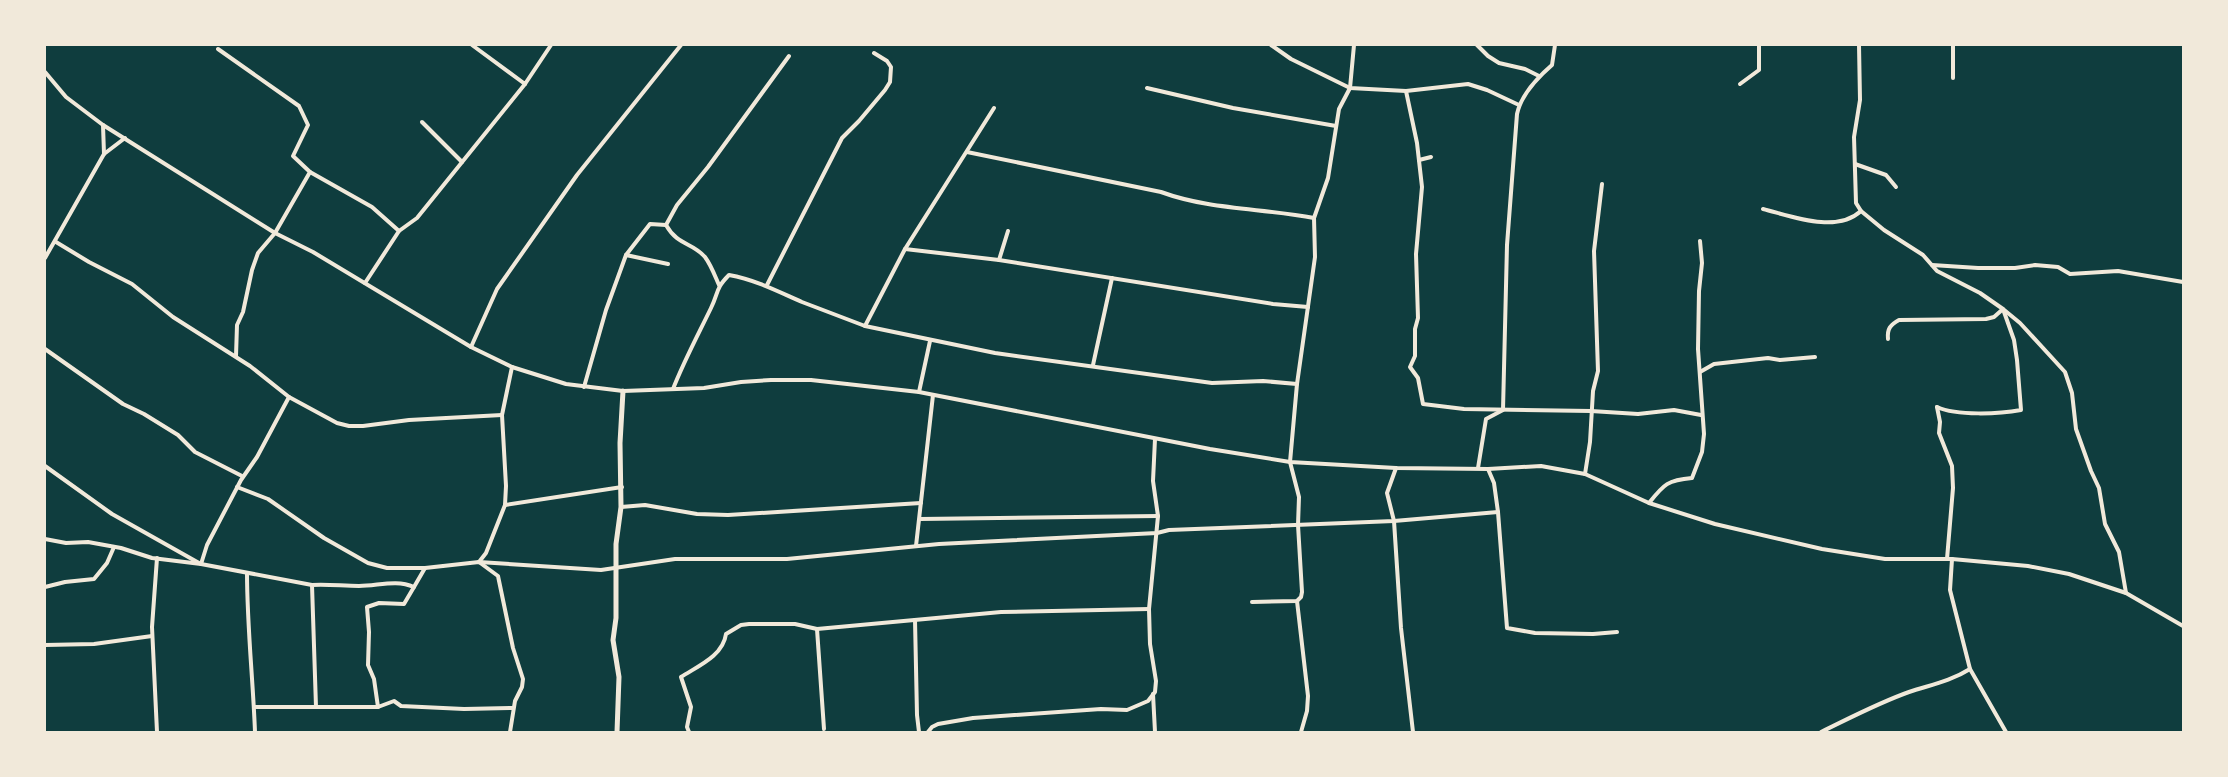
<svg xmlns="http://www.w3.org/2000/svg" width="2228" height="777" font-family="'Source Serif 4',serif">
<style>
.lines{fill:none;stroke-linecap:round;stroke-linejoin:round}
.minor{stroke:#f1e9da;stroke-width:4}
.tertiary{stroke:#f1e9da;stroke-width:5}
</style>
<rect width="100%" height="100%" fill="#0f3d3e"/>
<g class="lines">
<!-- minor -->
<g class="minor">
<path d="M 472,45 L 525,84 L 551,45"/>
<path d="M 1271,45 L 1291,59 L 1350,88 L 1406,91 L 1468,84 L 1487,90 L 1519,105"/>
<path d="M 1477,45 L 1488,56 L 1499,63 L 1525,69 L 1539,76"/>
<path d="M 1859,45 L 1860,100 L 1854,137 L 1856,203 L 1861,211 L 1884,230 L 1923,255 L 1937,271 L 1980,293 L 2003,309 L 2020,323 L 2065,372 L 2072,393 L 2076,429 L 2091,471 L 2099,488 L 2105,524 L 2119,552 L 2126,593"/>
<path d="M 218,49 L 299,106 L 308,125 L 293,156 L 310,172 L 275,233 L 258,253 L 252,270 L 243,312 L 237,325 L 236,356"/>
<path d="M 45,72 L 66,97 L 103,125 L 275,233 L 313,252 L 471,347 L 512,367 L 566,384 L 623,391 L 704,388 L 741,382 L 771,380 L 811,380 L 919,392 L 1210,449 L 1290,462 L 1396,468 L 1488,469 L 1541,466 L 1585,474 L 1649,503 L 1715,524 L 1822,549 L 1885,559 L 1952,559 L 2028,566 L 2069,574 L 2126,593 L 2183,626"/>
<path d="M 1953,78 L 1953,45"/>
<path d="M 1740,84 L 1759,70 L 1759,45"/>
<path d="M 1147,88 L 1233,108 L 1336,126"/>
<path d="M 1406,91 L 1417,143 L 1422,187 L 1416,254 L 1418,318 L 1415,329 L 1415,356 L 1410,367 L 1418,378 L 1423,404 L 1464,409 L 1591,411 L 1638,414 L 1674,410 L 1701,415"/>
<path d="M 994,108 L 905,249 L 865,326 L 995,353 L 1212,383 L 1263,381 L 1297,384"/>
<path d="M 422,122 L 462,162"/>
<path d="M 103,125 L 104,154"/>
<path d="M 967,152 L 1161,192 C 1210,210 1263,208 1314,218"/>
<path d="M 1419,160 L 1431,157"/>
<path d="M 1855,164 L 1886,175 L 1896,187"/>
<path d="M 310,172 L 372,207 L 399,231"/>
<path d="M 1763,209 C 1791,216 1836,234 1861,211"/>
<path d="M 666,225 L 677,205 L 708,167 L 789,56"/>
<path d="M 666,225 C 678,246 692,242 705,257 C 711,265 715,276 719,285"/>
<path d="M 56,242 L 89,262 L 132,284 L 173,317 L 250,366 L 289,397 L 337,423 L 349,426 L 363,426 L 409,420 L 502,415"/>
<path d="M 905,249 L 999,260 L 1273,304 L 1308,307"/>
<path d="M 626,255 L 650,224 L 666,225"/>
<path d="M 45,258 L 104,154 L 125,138"/>
<path d="M 999,260 L 1008,231"/>
<path d="M 1932,265 L 1978,268 L 2015,268 L 2035,265 L 2058,267 L 2070,274 L 2118,271 L 2183,282"/>
<path d="M 365,283 L 399,231 L 417,218 L 525,84"/>
<path d="M 767,285 L 842,138 L 859,121 L 885,90 L 890,82 L 891,67 L 887,61 L 874,53"/>
<path d="M 1888,339 C 1887,329 1890,325 1899,320 L 1986,319 L 1994,317 L 2003,309 L 2014,340 L 2017,360 L 2021,410 C 1999,414 1957,416 1937,407"/>
<path d="M 471,347 L 497,289 L 577,175 L 681,45"/>
<path d="M 45,349 L 123,404 L 144,414 L 178,435 L 195,452 L 242,476"/>
<path d="M 1093,365 L 1112,278"/>
<path d="M 1700,372 L 1714,364 L 1768,358 L 1780,360 L 1815,357"/>
<path d="M 584,387 L 606,310 L 626,255 L 668,264"/>
<path d="M 673,389 C 684,361 698,335 711,308 C 719,292 715,289 729,275 C 756,280 777,291 802,302 C 823,310 844,318 865,326"/>
<path d="M 919,392 L 930,341"/>
<path d="M 1937,407 L 1940,422 L 1939,433 L 1952,466 L 1953,488 L 1947,559"/>
<path d="M 45,466 L 112,514 L 199,563"/>
<path d="M 1396,468 L 1387,493 L 1394,521 L 1401,628 L 1413,732"/>
<path d="M 1478,468 L 1486,419 L 1503,410 L 1507,245 L 1517,114 C 1521,95 1537,78 1552,65 L 1555,45"/>
<path d="M 1488,469 L 1494,483 L 1498,512 L 1507,628 L 1535,633 L 1593,634 L 1617,632"/>
<path d="M 1585,474 L 1590,442 L 1593,391 L 1598,371 L 1594,251 L 1602,184"/>
<path d="M 237,487 L 268,499 L 324,538 L 368,563 L 387,568 L 425,568 L 479,562 L 601,570 L 675,559 L 787,559 L 939,544 L 1157,533 L 1169,530 L 1394,521 L 1498,512"/>
<path d="M 1649,503 C 1664,484 1668,480 1692,478 L 1702,452 L 1704,434 L 1698,349 L 1699,291 L 1702,263 L 1700,241"/>
<path d="M 505,505 L 622,487"/>
<path d="M 621,507 L 645,505 L 697,514 L 728,515 L 921,503"/>
<path d="M 920,519 L 1158,516"/>
<path d="M 45,539 L 66,543 L 88,542 L 121,548 L 152,558 L 201,564 L 312,585"/>
<path d="M 916,546 L 933,395"/>
<path d="M 157,558 L 152,627 L 157,732"/>
<path d="M 1952,559 L 1950,590 L 1970,669 L 2006,732"/>
<path d="M 479,562 L 486,553 L 505,505 L 506,486 L 502,415 L 512,367"/>
<path d="M 479,562 L 498,576 L 513,648 L 523,679 L 522,687 L 515,701 L 510,732"/>
<path d="M 201,564 L 207,545 L 241,480 L 257,457 L 289,397"/>
<path d="M 247,573 C 247,626 253,679 255,732"/>
<path d="M 45,587 L 65,582 L 94,579 L 107,563 L 114,547"/>
<path d="M 414,587 L 404,604 L 379,603 L 367,607 L 369,632 L 368,665 L 374,679 L 378,707 L 394,701 L 401,706 L 464,709 L 513,708"/>
<path d="M 1297,601 L 1308,696 L 1307,711 L 1301,732"/>
<path d="M 1252,602 L 1297,601 L 1301,597 L 1302,592 L 1298,525 L 1299,497 L 1290,462 L 1297,384 L 1315,257 L 1314,218 L 1328,178 L 1339,109 L 1350,88 L 1354,45"/>
<path d="M 915,620 L 917,715 L 919,732"/>
<path d="M 817,629 L 824,729"/>
<path d="M 45,645 L 94,644 L 152,636"/>
<path d="M 1153,694 L 1155,732"/>
<path d="M 254,707 L 316,707"/>
<path d="M 378,707 L 316,707 L 312,585 C 328,584 343,586 359,586 C 378,586 396,579 414,587 L 425,568"/>
<path d="M 689,732 L 687,727 L 691,707 L 681,677 C 698,666 723,656 726,634 L 741,625 L 749,624 L 795,624 L 817,629 L 1001,612 L 1149,609"/>
<path d="M 928,732 L 932,727 L 938,724 L 973,718 L 1101,709 L 1127,710 L 1148,701 L 1155,692 L 1156,681 L 1150,644 L 1149,609 L 1158,516 L 1153,481 L 1155,439"/>
<path d="M 1821,732 C 1850,718 1878,703 1909,692 C 1930,685 1951,681 1970,669"/>
</g>
<!-- tertiary -->
<path class="tertiary" d="M 617,732 L 619,677 L 613,640 L 616,618 L 616,544 L 621,507 L 620,443 L 623,391"/>
</g>
<!-- border -->
<rect width="2228" height="777" fill="none" stroke="#f1e9da" stroke-width="92"/>
</svg>
